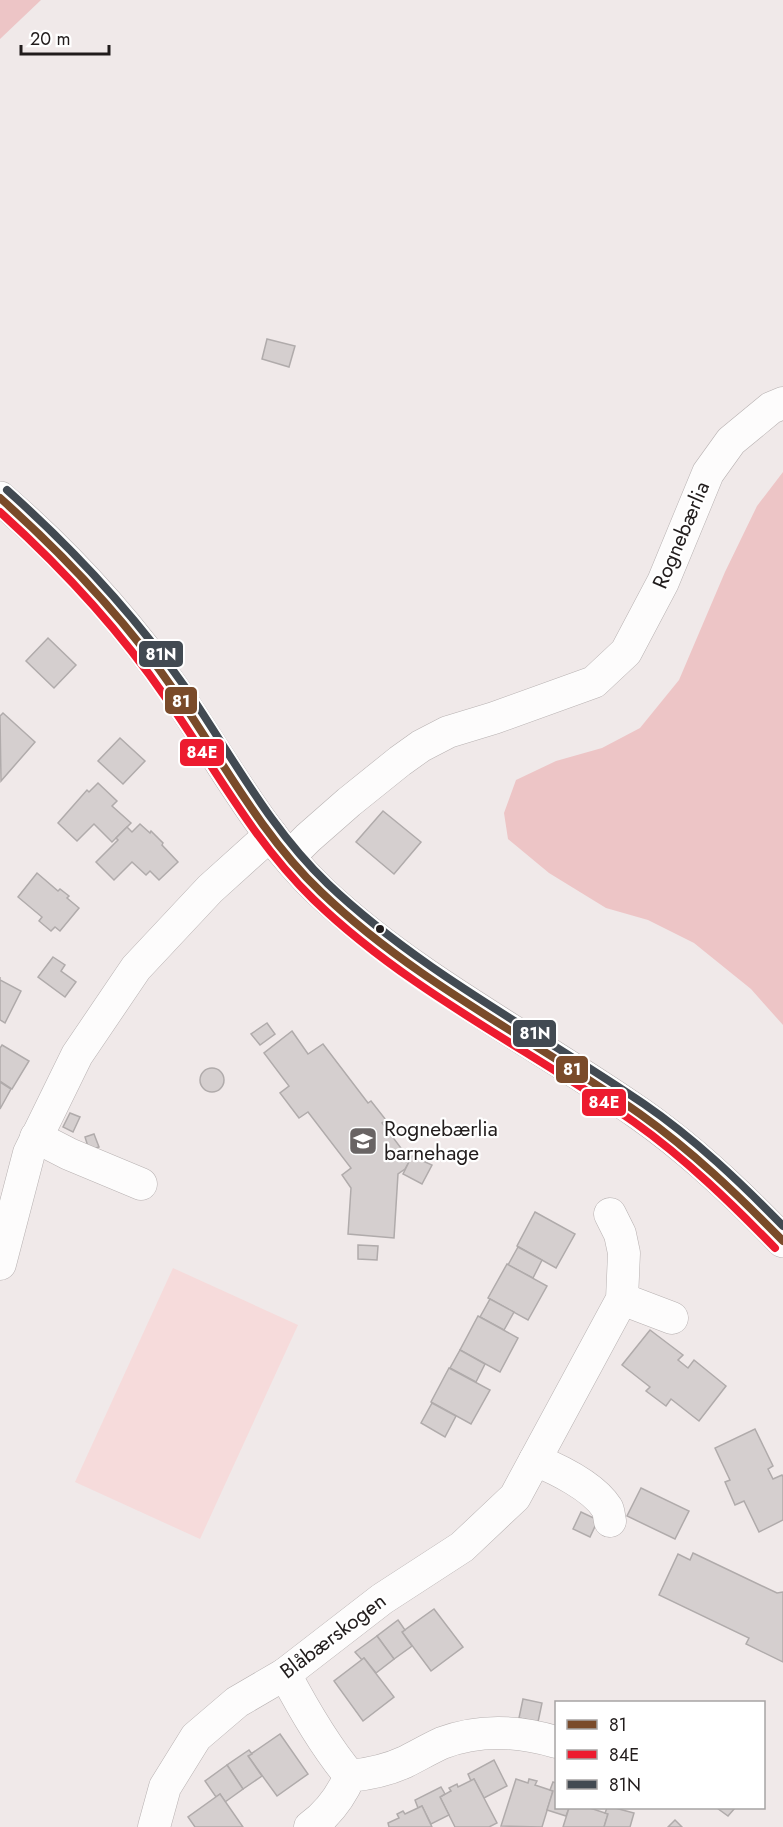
<svg xmlns="http://www.w3.org/2000/svg" width="783" height="1827" font-family="Jost,sans-serif">
<style>
.green{fill:#f6dbdb}
.forest{fill:#edc5c6}
.building{fill:#d5cfcf;stroke:#b0abab;stroke-width:1.5}
.lines{fill:none;stroke-linecap:round;stroke-linejoin:round}
.minor-casing{stroke:#b7b1b1;stroke-width:33}
.secondary-casing{stroke:#b7b1b1;stroke-width:34}
.minor{stroke:#fdfcfc;stroke-width:32}
.secondary{stroke:#fdfcfc;stroke-width:33}
.bus-1-casing{stroke:#fff;stroke-width:12}
.bus-2-casing{stroke:#fff;stroke-width:12}
.bus-3-casing{stroke:#fff;stroke-width:12}
.bus-1{stroke:#7a4b2a;stroke-width:8}
.bus-2{stroke:#ed1b2f;stroke-width:8}
.bus-3{stroke:#424a52;stroke-width:8}
.bus-dot{fill:#211c1c;stroke:#fff;stroke-width:2}
.labels{text-anchor:middle;dominant-baseline:central;stroke-width:4.5;stroke-linejoin:round;paint-order:stroke}
.street-label{font-size:21px;fill:#211c1c;stroke:#fff}
.poi-label{font-size:21px;fill:#211c1c;stroke:#fff;text-anchor:start}
.line-badge{stroke:#fff;stroke-width:2}
.badge-label{font-size:16px;text-anchor:middle;font-weight:bold;fill:#fff}
</style>
<rect width="100%" height="100%" fill="#f0e9e9"/>
<!-- green -->
<path class="green" d="M 173,1268 L 298,1325 L 200,1539 L 75,1482 Z"/>
<!-- forest -->
<g class="forest">
<path d="M 0,0 L 41,0 L 0,39 Z"/>
<path d="M 783,472 L 783,1025 L 751,989 L 694,943 L 648,920 L 606,908 L 549,873 L 508,839 L 504,813 L 516,780 L 556,761 L 602,748 L 640,728 L 679,680 L 725,572 L 757,506 Z"/>
</g>
<!-- building -->
<g class="building">
<path d="M 267,339 L 295,346 L 289,367 L 262,359 Z"/>
<path d="M 48,638 L 76,665 L 54,688 L 26,661 Z"/>
<path d="M 3,713 L 35,742 L 1,781 L 0,716 Z"/>
<path d="M 120,738 L 145,761 L 123,784 L 98,761 Z"/>
<path d="M 98,783 L 117,801 L 112,806 L 131,823 L 112,842 L 94,824 L 77,841 L 58,823 L 87,790 L 89,792 Z"/>
<path d="M 383,811 L 421,842 L 394,874 L 356,842 Z"/>
<path d="M 140,824 L 150,833 L 151,831 L 163,843 L 162,845 L 178,862 L 159,880 L 150,871 L 146,875 L 132,862 L 114,880 L 96,862 L 118,840 L 116,838 L 127,827 L 132,832 Z"/>
<path d="M 37,873 L 58,891 L 60,889 L 69,896 L 67,898 L 79,908 L 60,931 L 55,927 L 51,931 L 39,921 L 42,917 L 18,897 Z"/>
<path d="M 53,957 L 65,965 L 61,971 L 76,982 L 65,997 L 38,977 Z"/>
<path d="M 0,977 L 0,980 L 21,991 L 5,1023 L 0,1020 Z"/>
<path d="M 267,1023 L 275,1034 L 260,1045 L 251,1034 Z"/>
<path d="M 292,1031 L 308,1054 L 323,1044 L 368,1103 L 371,1101 L 386,1120 L 382,1123 L 410,1160 L 405,1169 L 398,1174 L 394,1238 L 348,1234 L 351,1188 L 342,1175 L 351,1168 L 308,1112 L 299,1118 L 280,1093 L 289,1086 L 264,1053 Z"/>
<path d="M 2,1045 L 29,1061 L 12,1089 L 0,1081 L 0,1048 Z"/>
<circle cx="212" cy="1080" r="12"/>
<path d="M 0,1082 L 11,1089 L 0,1109 Z"/>
<path d="M 70,1113 L 80,1117 L 73,1132 L 63,1127 Z"/>
<path d="M 94,1134 L 99,1147 L 89,1150 L 85,1137 Z"/>
<path d="M 412,1156 L 432,1165 L 422,1184 L 403,1174 Z"/>
<path d="M 535,1212 L 575,1234 L 556,1268 L 517,1246 Z"/>
<path d="M 358,1245 L 378,1246 L 377,1260 L 358,1259 Z"/>
<path d="M 518,1247 L 542,1260 L 533,1278 L 508,1265 Z"/>
<path d="M 507,1264 L 547,1286 L 528,1320 L 488,1298 Z"/>
<path d="M 490,1299 L 514,1312 L 504,1330 L 480,1317 Z"/>
<path d="M 478,1316 L 518,1338 L 500,1372 L 460,1350 Z"/>
<path d="M 650,1330 L 683,1355 L 678,1360 L 688,1368 L 694,1360 L 726,1386 L 699,1421 L 671,1399 L 666,1406 L 646,1391 L 650,1387 L 622,1365 Z"/>
<path d="M 460,1350 L 485,1364 L 476,1382 L 450,1368 Z"/>
<path d="M 449,1368 L 490,1390 L 471,1424 L 431,1402 Z"/>
<path d="M 432,1403 L 456,1416 L 445,1437 L 421,1423 Z"/>
<path d="M 755,1429 L 773,1466 L 768,1469 L 773,1479 L 782,1475 L 783,1477 L 783,1520 L 759,1532 L 744,1501 L 735,1505 L 725,1482 L 730,1480 L 715,1448 Z"/>
<path d="M 641,1488 L 689,1511 L 675,1539 L 627,1516 Z"/>
<path d="M 581,1512 L 598,1520 L 590,1537 L 573,1529 Z"/>
<path d="M 693,1553 L 777,1593 L 783,1592 L 783,1662 L 746,1644 L 749,1638 L 659,1595 L 678,1554 L 690,1560 Z"/>
<path d="M 434,1609 L 463,1647 L 431,1671 L 402,1632 Z"/>
<path d="M 398,1620 L 405,1630 L 402,1632 L 412,1646 L 394,1659 L 377,1636 Z"/>
<path d="M 377,1636 L 394,1659 L 376,1673 L 364,1658 L 362,1660 L 355,1652 Z"/>
<path d="M 364,1658 L 394,1697 L 363,1721 L 334,1681 Z"/>
<path d="M 523,1699 L 542,1703 L 538,1722 L 519,1718 Z"/>
<path d="M 280,1734 L 308,1774 L 277,1796 L 248,1756 Z"/>
<path d="M 249,1750 L 252,1754 L 248,1756 L 262,1776 L 243,1789 L 227,1765 Z"/>
<path d="M 494,1760 L 507,1786 L 484,1798 L 474,1779 L 471,1781 L 468,1774 Z"/>
<path d="M 227,1765 L 243,1789 L 225,1802 L 220,1794 L 216,1797 L 205,1781 Z"/>
<path d="M 474,1779 L 497,1823 L 489,1827 L 455,1827 L 440,1797 L 451,1791 L 449,1788 L 457,1784 L 458,1787 Z"/>
<path d="M 516,1779 L 528,1783 L 529,1779 L 537,1781 L 535,1785 L 553,1791 L 542,1827 L 501,1826 Z"/>
<path d="M 553,1782 L 556,1783 L 556,1808 L 569,1808 L 566,1816 L 547,1810 L 553,1791 L 550,1790 Z"/>
<path d="M 441,1787 L 445,1794 L 440,1797 L 449,1815 L 431,1824 L 422,1806 L 418,1808 L 415,1800 Z"/>
<path d="M 220,1794 L 243,1827 L 195,1827 L 188,1817 Z"/>
<path d="M 422,1806 L 432,1827 L 389,1827 L 388,1823 L 399,1818 L 397,1814 L 403,1811 L 405,1814 Z"/>
<path d="M 569,1808 L 590,1808 L 608,1814 L 604,1827 L 563,1827 Z"/>
<path d="M 607,1808 L 615,1808 L 634,1813 L 630,1827 L 604,1827 L 608,1814 L 605,1813 Z"/>
<path d="M 717,1808 L 735,1808 L 728,1816 Z"/>
<path d="M 675,1820 L 682,1827 L 668,1827 Z"/>
</g>
<g class="lines">
<!-- minor casing -->
<g class="minor-casing">
<g id="minor">
<path d="M 289,857 L 308,838 L 349,802 L 400,761 L 421,746 L 448,732 L 494,718 L 594,682 L 626,652 L 663,582 L 708,473 L 731,441 L 771,408 L 783,403"/>
<path d="M 36,1137 L 69,1154 L 141,1184"/>
<path d="M 0,1264 L 29,1153 L 77,1055 L 136,968 L 210,889 L 271,834"/>
<path d="M 622,1299 L 672,1318"/>
<path d="M 535,1460 C 557,1469 594,1487 607,1508 C 609,1511 609,1517 610,1521"/>
<path d="M 285,1674 C 304,1710 324,1745 350,1776"/>
<path d="M 154,1827 L 165,1787 L 196,1737 L 237,1702 L 285,1674 L 382,1599 L 462,1547 L 515,1497 L 622,1299 L 624,1253 L 620,1234 L 610,1214"/>
<path d="M 310,1827 C 328,1814 341,1796 350,1776 C 369,1774 388,1770 405,1762 C 417,1756 429,1749 442,1743 C 479,1729 519,1731 556,1742"/>
</g>
</g>
<!-- secondary casing -->
<g class="secondary-casing">
<path id="secondary" d="M 0,498 C 67,556 126,620 176,693 C 222,760 261,835 321,892 C 416,981 534,1040 640,1114 C 693,1151 739,1195 783,1241"/>
</g>
<!-- minor -->
<use href="#minor" class="minor"/>
<!-- secondary -->
<use href="#secondary" class="secondary"/>
<!-- bus-1 casing -->
<g class="bus-1-casing">
<path id="bus-1" d="M 0,498 C 66,557 126,620 176,693 C 222,760 261,835 321,892 C 415,982 534,1040 640,1114 C 692,1151 738,1195 783,1241"/>
</g>
<!-- bus-2 casing -->
<g class="bus-2-casing">
<path id="bus-2" d="M 0,512 C 62,568 119,629 166,698 C 214,766 253,841 313,899 C 407,990 527,1048 634,1122 C 686,1159 731,1203 775,1248"/>
</g>
<!-- bus-3 casing -->
<g class="bus-3-casing">
<path id="bus-3" d="M 7,490 C 73,549 134,614 185,687 C 231,754 269,828 328,884 C 422,973 539,1032 644,1104 C 695,1139 740,1182 783,1226"/>
</g>
<!-- bus-1 -->
<use href="#bus-1" class="bus-1"/>
<!-- bus-2 -->
<use href="#bus-2" class="bus-2"/>
<!-- bus-3 -->
<use href="#bus-3" class="bus-3"/>
</g>
<!-- icons -->
<defs>
<g id="school-square" transform="scale(1.5)"><rect x="-9" y="-9" width="18" height="18" rx="4" fill="#696464" stroke="#fff"/><path d="M0-5L7-2L0 1L-7-2ZM-4 1L0 2.5L4 1V4Q0 6-4 4Z" fill="#fff"/></g>
</defs>
<g fill-rule="evenodd">
<use href="#school-square" x="363" y="1141"/>
</g>
<!-- markers -->
<circle class="bus-dot" cx="380" cy="929" r="5"/>
<g class="labels">
<!-- street labels -->
<g class="street-label">
<text transform="translate(681 535) rotate(-67)">Rognebærlia</text>
<text transform="translate(333 1636) rotate(-37)">Blåbærskogen</text>
</g>
<!-- poi labels -->
<g class="poi-label">
<text x="384" y="1129">Rognebærlia<tspan x="384" dy="24">barnehage</tspan></text>
</g>
</g>
<g class="line-badge">
<rect x="138" y="640" width="46" height="28" rx="6" fill="#424a52"/>
<rect x="164" y="686" width="34" height="29" rx="6" fill="#7a4b2a"/>
<rect x="179" y="738" width="46" height="29" rx="6" fill="#ed1b2f"/>
<rect x="512" y="1019" width="45" height="29" rx="6" fill="#424a52"/>
<rect x="555" y="1055" width="34" height="29" rx="6" fill="#7a4b2a"/>
<rect x="581" y="1088" width="46" height="29" rx="6" fill="#ed1b2f"/>
</g>
<g class="badge-label">
<text x="161" y="660">81N</text>
<text x="181" y="707">81</text>
<text x="202" y="758">84E</text>
<text x="535" y="1039">81N</text>
<text x="572" y="1075">81</text>
<text x="604" y="1108">84E</text>
</g>
<!-- legend -->
<rect x="555" y="1701" width="210" height="108" fill="#ffffff" stroke="#a6a4a4" stroke-width="1.5"/>
<rect x="567" y="1720" width="30" height="9" fill="#7a4b2a" stroke="#a6a4a4" stroke-width="1.5"/>
<text x="609" y="1731" font-size="18" fill="#211c1c">81</text>
<rect x="567" y="1750" width="30" height="9" fill="#ed1b2f" stroke="#a6a4a4" stroke-width="1.5"/>
<text x="609" y="1761" font-size="18" fill="#211c1c">84E</text>
<rect x="567" y="1780" width="30" height="9" fill="#424a52" stroke="#a6a4a4" stroke-width="1.5"/>
<text x="609" y="1791" font-size="18" fill="#211c1c">81N</text>
<!-- scale -->
<path d="M21 45v9h88v-9" fill="none" stroke="#211c1c" stroke-width="3"/>
<text x="30" y="45" font-size="18" fill="#211c1c" stroke="#ffffff" stroke-width="4.5" paint-order="stroke">20 m</text>
</svg>
